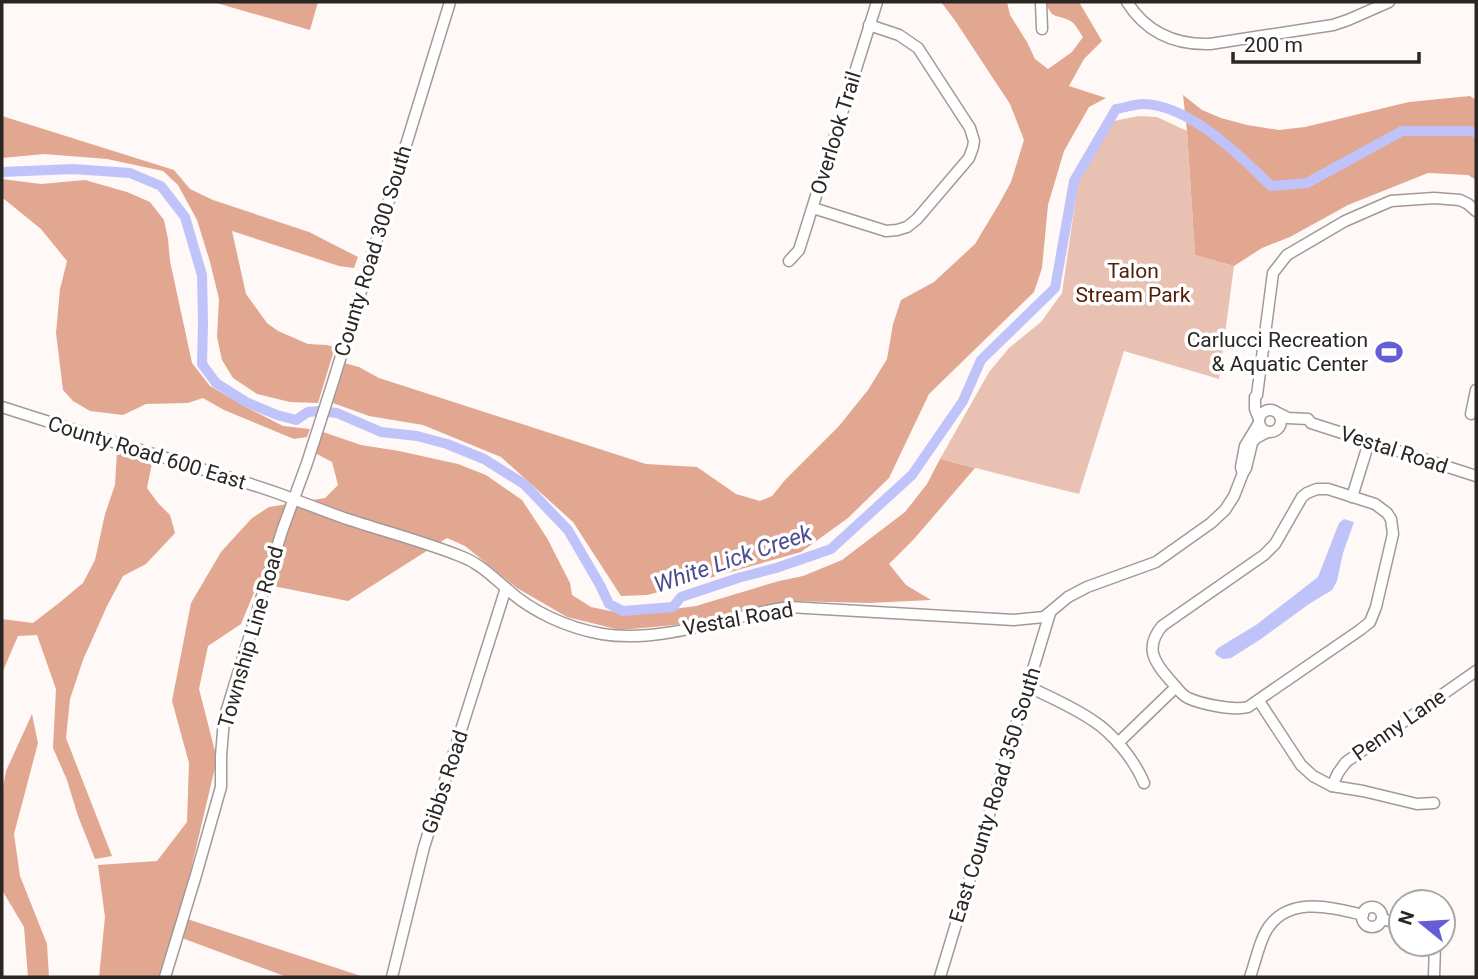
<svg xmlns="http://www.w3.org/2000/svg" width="1478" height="979" font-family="Roboto,sans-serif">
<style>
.green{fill:#e9c1b2}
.forest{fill:#e2a790}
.water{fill:#bfc3fa}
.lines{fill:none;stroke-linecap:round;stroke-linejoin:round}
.river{stroke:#bfc3fa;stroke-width:10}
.minor-casing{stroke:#a29a96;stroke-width:13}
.minor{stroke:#fff;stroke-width:10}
.labels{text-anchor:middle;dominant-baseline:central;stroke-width:7;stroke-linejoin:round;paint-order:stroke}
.street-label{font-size:21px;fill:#292624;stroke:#fff}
.park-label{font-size:21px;fill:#511d04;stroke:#fff}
.poi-label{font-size:21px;fill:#292624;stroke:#fff;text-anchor:end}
.water-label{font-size:23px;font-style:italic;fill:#4c4c8f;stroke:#fff}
</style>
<rect width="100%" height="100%" fill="#fef8f6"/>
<!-- green -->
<path class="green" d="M 1138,116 L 1157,117 L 1187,131 L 1195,255 L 1234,266 L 1219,379 L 1124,351 L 1079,494 L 940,459 L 989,372 L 1009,348 L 1041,322 L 1062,293 L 1078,183 L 1114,121 Z"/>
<!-- forest -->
<g class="forest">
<path d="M 213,2 L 318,2 L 310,30 Z"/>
<path d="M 941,2 L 1007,2 L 1010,15 L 1027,42 L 1035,59 L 1048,69 L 1072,52 L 1083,37 C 1080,33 1076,25 1072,22 C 1059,13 1052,22 1046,2 L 1079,2 L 1102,41 L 1084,59 L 1069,86 L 1106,98 L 1089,107 L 1064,151 L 1048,205 L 1042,268 L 1034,292 L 929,394 L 889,478 L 848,518 L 801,552 L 667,590 L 647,595 L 621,596 L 573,522 L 501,457 L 423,425 L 369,416 L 330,402 L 344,363 L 359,367 L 379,378 L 646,464 L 697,467 L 736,494 L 760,501 L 772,496 L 785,480 L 839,426 L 868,390 L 887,359 L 893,324 L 901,300 L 934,282 L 975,244 L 999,204 L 1011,182 L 1024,140 L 1010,104 L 956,22 Z"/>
<path d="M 1183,95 L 1202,110 L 1221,118 L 1247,125 L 1279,130 L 1305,127 L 1409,102 L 1470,96 L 1476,100 L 1476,180 L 1468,175 L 1428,173 L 1348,205 L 1290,237 L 1262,248 L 1234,266 L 1195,255 L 1187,131 Z"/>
<path d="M 2,116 L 174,170 L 190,189 L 213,200 L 309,232 L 358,257 L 354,268 L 339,266 L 232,231 L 246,294 L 267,323 L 278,331 L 308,344 L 327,345 L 335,347 L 318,403 L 290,402 L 257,394 L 233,378 L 222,360 L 217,337 L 219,299 L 210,262 L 197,220 L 178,185 L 163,171 L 107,159 L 44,154 L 2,158 Z"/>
<path d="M 2,179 L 41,184 L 85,180 L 127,192 L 150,202 L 164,220 L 168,239 L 170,261 L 192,363 L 210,386 L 246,407 L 283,426 L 310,429 L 307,437 L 294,439 L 224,410 L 203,398 L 188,403 L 146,404 L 123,415 L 90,411 L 73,401 L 63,390 L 56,333 L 60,289 L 67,261 L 41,229 L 4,199 L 2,199 Z"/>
<path d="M 323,432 L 361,445 L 399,451 L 458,464 L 486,475 L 522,500 L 547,538 L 570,583 L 572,595 L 591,607 L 629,615 L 696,606 L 779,581 L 803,576 L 842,560 L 905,512 L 927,484 L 940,459 L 975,468 L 914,539 L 889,564 L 906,585 L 931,600 L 869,603 L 791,601 L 675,625 L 620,630 L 567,617 L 517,588 L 465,546 L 447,538 L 348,601 L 258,583 L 241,624 L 208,646 L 199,689 L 217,759 L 184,899 L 187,909 L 184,918 L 364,977 L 287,977 L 179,937 L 165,977 L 99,977 L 105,917 L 98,865 L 157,861 L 187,822 L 189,763 L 172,701 L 191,603 L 221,552 L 252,518 L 269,507 L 325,498 L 338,485 L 332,462 L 315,453 Z"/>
<path d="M 117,451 L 152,463 L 147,488 L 158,503 L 170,515 L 175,533 L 146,564 L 123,576 L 107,606 L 83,660 L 70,699 L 66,738 L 112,856 L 95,859 L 78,816 L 67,780 L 53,748 L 56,689 L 37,635 L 18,636 L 2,673 L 2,619 L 33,623 L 59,603 L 83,583 L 95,560 L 105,514 L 115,485 Z"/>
<path d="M 32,714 L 38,743 L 14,834 L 20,876 L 47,944 L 49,977 L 28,977 L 24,927 L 2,890 L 2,792 L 6,771 Z"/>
</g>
<!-- water -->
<path class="water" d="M 1344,519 L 1354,522 L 1353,525 L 1343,553 L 1337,581 L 1332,590 L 1309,604 L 1261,639 L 1231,658 L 1223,659 L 1216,655 L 1215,652 L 1218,648 L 1256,625 L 1318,577 L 1339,523 Z"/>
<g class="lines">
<!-- river -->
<path class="river" d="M 2,172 L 73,169 L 130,173 L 161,186 L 185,217 L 202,275 L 203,323 L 202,364 L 216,383 L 246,402 L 277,415 L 296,420 L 308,412 L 319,411 L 337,413 L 381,432 L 417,436 L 447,444 L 484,459 L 524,484 L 568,530 L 600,585 L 609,604 L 623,611 L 673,607 L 681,597 L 738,578 L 776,568 L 831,549 L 912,475 L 963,401 L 981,360 L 1055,288 L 1074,181 L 1116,109 C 1124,108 1135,104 1143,104 C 1190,105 1239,155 1271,186 L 1307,183 L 1402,131 L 1470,131 L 1476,133"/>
<!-- minor casing -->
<g class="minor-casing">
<g id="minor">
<path d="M 1041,2 L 1042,29"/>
<path d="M 1127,2 C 1146,32 1175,45 1210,44 L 1333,25 L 1348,20 L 1389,2"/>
<path d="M 813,208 L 886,231 L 897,230 L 907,227 L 917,219 L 969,158 L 973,147 L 974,141 L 970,128 L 918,48 L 899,35 L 869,25"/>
<path d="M 789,261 L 799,250 L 877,2"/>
<path d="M 2,407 C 64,427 126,446 189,465 C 219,475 250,483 280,494 C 301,502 322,510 344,518 C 383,531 422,541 460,556 C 479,563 492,576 507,589 C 532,612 568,628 602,634 C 662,644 729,616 789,607 L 1014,620 L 1044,617 L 1068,597 L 1087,587 L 1156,562 L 1211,523 L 1225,510 L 1234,496 L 1243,473 L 1246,468 L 1252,443 L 1256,438 L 1267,432"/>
<circle cx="1270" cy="421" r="11"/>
<path d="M 1278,413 L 1288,418 L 1308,419 L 1311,423 L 1476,476"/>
<path d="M 1471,414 L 1476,390"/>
<path d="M 1259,419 L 1255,409 L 1255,397 L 1257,395 L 1273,273 L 1287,255 L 1345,221 L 1391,201 L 1434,198 L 1460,200 L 1468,204 L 1476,211"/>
<path d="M 1242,471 L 1241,467 L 1245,446 L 1259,423"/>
<path d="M 1317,489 L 1328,489 L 1375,504 L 1387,513 L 1391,519 L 1393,534 L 1376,607 L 1370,622 L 1360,630 L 1248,707 C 1234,711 1201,704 1188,698 C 1180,694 1175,685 1169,679 C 1153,661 1145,647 1162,626 L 1264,555 L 1275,544 L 1302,497 L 1307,493 Z"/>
<path d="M 1352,497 L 1369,442"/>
<path d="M 1029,687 C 1050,697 1073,707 1092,720 C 1113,733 1135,761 1144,783"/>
<path d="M 1259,701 L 1301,765 L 1313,776 L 1332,786 L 1363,791 L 1417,804 L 1434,803"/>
<path d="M 1118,743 L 1176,687"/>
<path d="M 1332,786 L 1338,773 L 1346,762 L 1476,671"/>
<circle cx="1372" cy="917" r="10"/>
<path d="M 1382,919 L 1401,924"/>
<path d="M 165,977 L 196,875 L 221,787 L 221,756 L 224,719 L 282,531 L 307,463 L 333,382 L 450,2"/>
<path d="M 392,977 L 424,847 L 506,588"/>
<path d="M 940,977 L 1050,613"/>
<path d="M 1250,977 C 1255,963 1258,948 1264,935 C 1283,895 1329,906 1363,915"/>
<path d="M 1434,977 L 1435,944"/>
</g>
</g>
<!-- minor -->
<use href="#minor" class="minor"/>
</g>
<!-- icons -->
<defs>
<g id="stadium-bare" transform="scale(2.1)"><path d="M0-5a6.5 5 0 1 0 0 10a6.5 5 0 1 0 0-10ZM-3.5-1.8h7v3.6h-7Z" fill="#645dd6" stroke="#fff" stroke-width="2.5" paint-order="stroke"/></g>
</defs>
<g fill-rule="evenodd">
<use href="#stadium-bare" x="1389" y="352"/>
</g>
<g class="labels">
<!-- street labels -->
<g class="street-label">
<text transform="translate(836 133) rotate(-73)">Overlook Trail</text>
<text transform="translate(373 251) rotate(-73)">County Road 300 South</text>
<text transform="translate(1394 450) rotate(18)">Vestal Road</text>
<text transform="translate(147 453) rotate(17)">County Road 600 East</text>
<text transform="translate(738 619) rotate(-10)">Vestal Road</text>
<text transform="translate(251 637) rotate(-74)">Township Line Road</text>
<text transform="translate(1399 725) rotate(-35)">Penny Lane</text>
<text transform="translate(445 782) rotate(-72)">Gibbs Road</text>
<text transform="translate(995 795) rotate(-73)">East County Road 350 South</text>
</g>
<!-- park labels -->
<g class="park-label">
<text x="1133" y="271">Talon<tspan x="1133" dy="24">Stream Park</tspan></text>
</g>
<!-- poi labels -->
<g class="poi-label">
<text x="1368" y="340">Carlucci Recreation<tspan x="1368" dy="24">&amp; Aquatic Center</tspan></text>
</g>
<!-- water labels -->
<g class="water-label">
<text transform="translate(733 559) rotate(-19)">White Lick Creek</text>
</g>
</g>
<!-- border -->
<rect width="1478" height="979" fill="none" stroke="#292624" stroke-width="7"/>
<!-- north arrow -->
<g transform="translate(1422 923) rotate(288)"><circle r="33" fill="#ffffff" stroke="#a9a8a7" stroke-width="2"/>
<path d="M0-5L12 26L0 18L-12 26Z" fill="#645dd6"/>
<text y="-10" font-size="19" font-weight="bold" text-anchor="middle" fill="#292624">N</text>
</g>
<!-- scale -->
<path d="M1233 52v10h186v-10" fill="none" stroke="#292624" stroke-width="3.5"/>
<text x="1244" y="52" font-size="21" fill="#292624" stroke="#ffffff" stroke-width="5" paint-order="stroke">200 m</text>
</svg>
